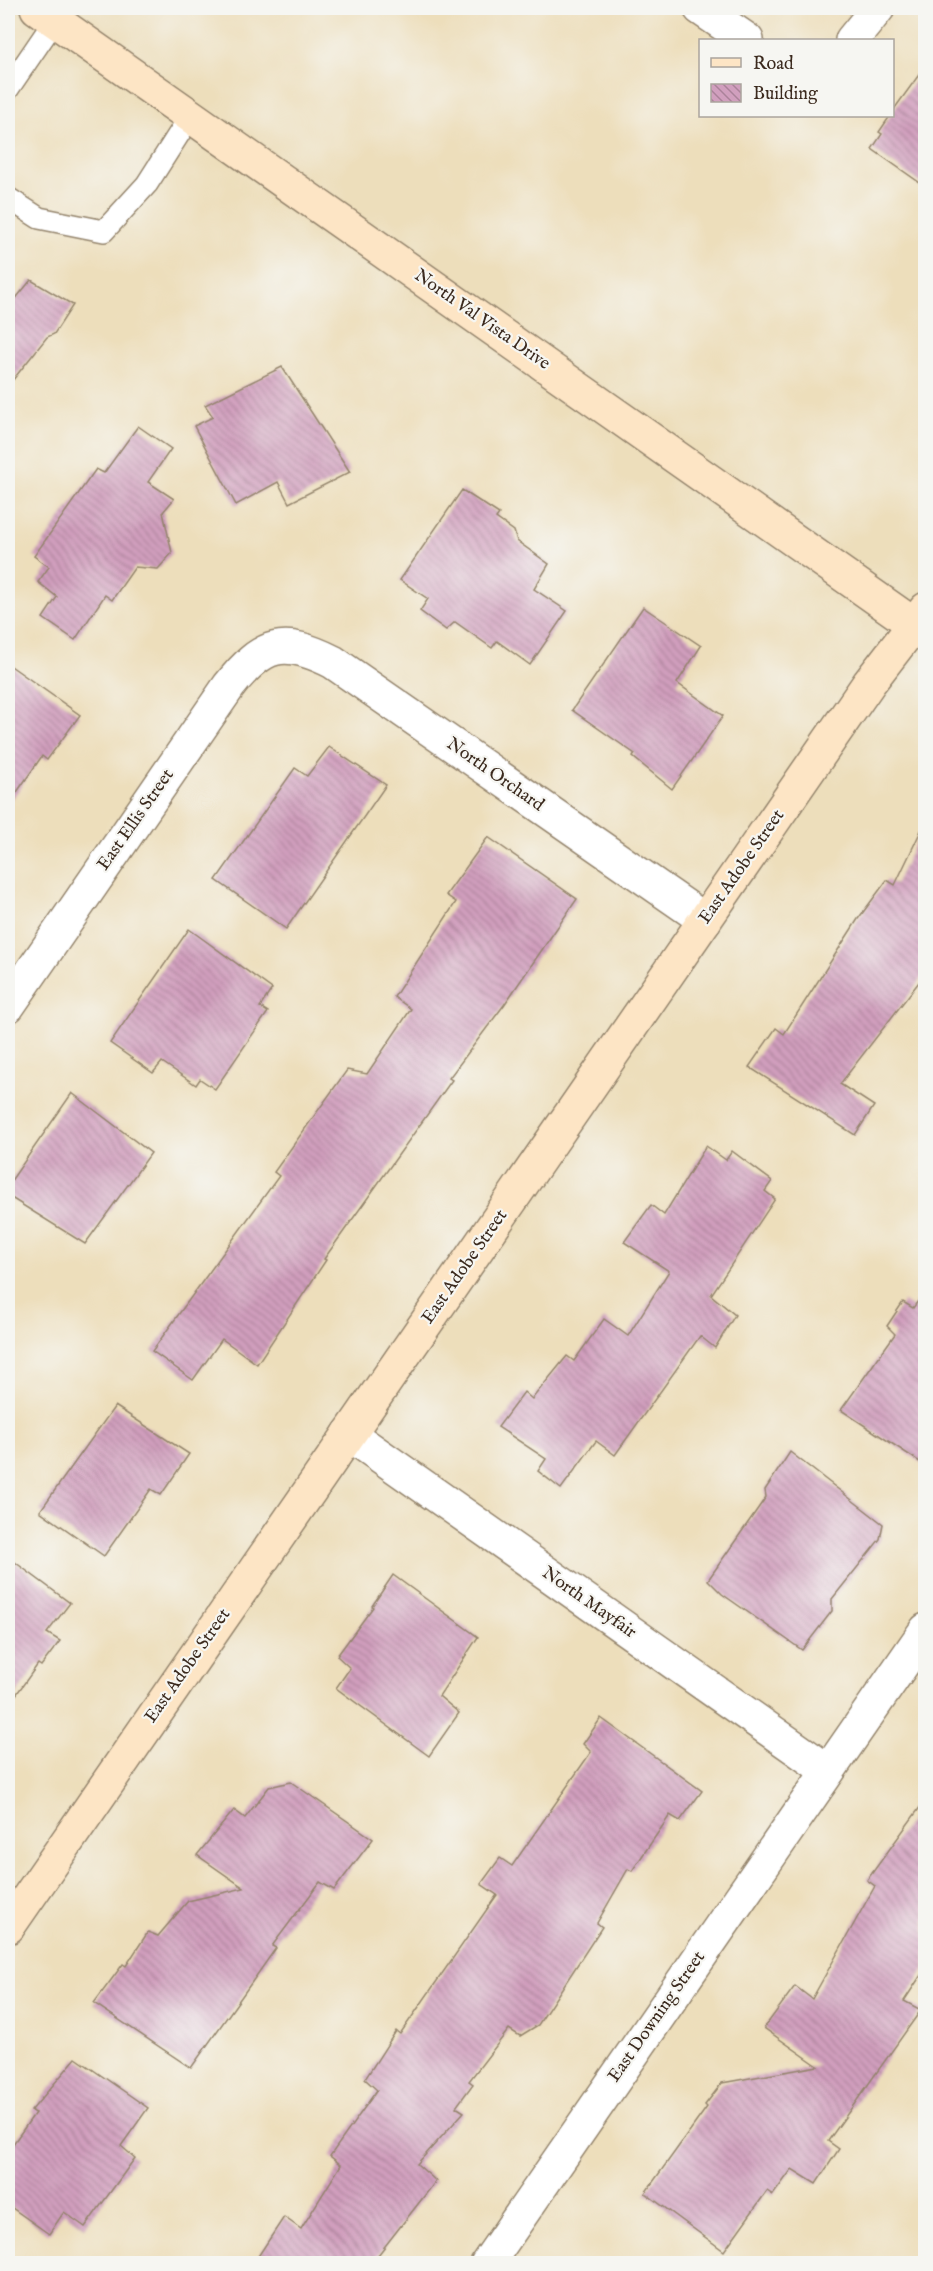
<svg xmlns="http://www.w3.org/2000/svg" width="933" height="2271" font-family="'IM FELL English',serif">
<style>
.building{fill:url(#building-back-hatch)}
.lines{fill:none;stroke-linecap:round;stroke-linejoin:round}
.lane-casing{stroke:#94846c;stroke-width:24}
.street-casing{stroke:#94846c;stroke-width:36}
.secondary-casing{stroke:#94846c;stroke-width:36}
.lane{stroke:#fff;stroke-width:21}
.street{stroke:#fff;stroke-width:33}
.secondary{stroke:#fde5c5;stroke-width:33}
.labels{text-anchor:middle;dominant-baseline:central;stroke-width:4.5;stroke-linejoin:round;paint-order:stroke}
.street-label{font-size:18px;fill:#3b2a1e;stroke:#f6f6f2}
</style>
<defs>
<pattern id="building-back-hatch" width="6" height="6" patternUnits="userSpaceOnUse" patternTransform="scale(1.5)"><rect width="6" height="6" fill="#d19fbe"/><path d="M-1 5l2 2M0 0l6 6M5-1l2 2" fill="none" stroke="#ab829a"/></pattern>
</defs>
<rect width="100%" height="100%" fill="#f6f6f2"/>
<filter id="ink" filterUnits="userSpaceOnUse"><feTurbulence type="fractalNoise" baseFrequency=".0167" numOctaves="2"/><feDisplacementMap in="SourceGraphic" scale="12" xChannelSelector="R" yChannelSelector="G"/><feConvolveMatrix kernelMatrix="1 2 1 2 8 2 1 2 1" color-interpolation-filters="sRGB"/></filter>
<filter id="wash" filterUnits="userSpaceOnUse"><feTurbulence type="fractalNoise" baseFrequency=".008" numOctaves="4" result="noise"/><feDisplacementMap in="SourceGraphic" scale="24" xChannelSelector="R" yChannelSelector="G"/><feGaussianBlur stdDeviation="1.35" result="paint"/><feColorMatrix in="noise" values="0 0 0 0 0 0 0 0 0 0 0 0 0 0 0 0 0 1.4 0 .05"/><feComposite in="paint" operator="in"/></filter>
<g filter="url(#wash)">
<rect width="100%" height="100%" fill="#eddebb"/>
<g id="blocks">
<!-- building -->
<g class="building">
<path d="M 926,65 L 926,187 L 872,149 L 882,134 L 879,132 L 890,116 L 892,116 L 892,112 Z"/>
<path d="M 31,280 L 73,305 L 54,334 L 47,337 L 8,386 L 8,308 Z"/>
<path d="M 282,367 L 350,472 L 289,503 L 278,482 L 236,505 L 194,426 L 213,417 L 205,405 Z"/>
<path d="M 138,426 L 171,449 L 148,482 L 174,499 L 163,512 L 172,553 L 158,569 L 135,567 L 112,600 L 105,595 L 75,640 L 43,618 L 57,597 L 38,582 L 49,567 L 34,556 L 96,469 L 104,473 Z"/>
<path d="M 462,490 L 499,514 L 496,518 L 514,531 L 517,541 L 549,564 L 534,589 L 567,611 L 530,665 L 497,641 L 492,648 L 455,622 L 446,630 L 420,611 L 428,599 L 400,580 Z"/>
<path d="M 643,607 L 701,646 L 677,683 L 723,716 L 672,789 L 633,757 L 635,754 L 572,710 Z"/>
<path d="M 8,664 L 80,715 L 47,760 L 42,756 L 8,805 Z"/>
<path d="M 329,747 L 386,785 L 286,929 L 216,880 L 295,768 L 307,776 Z"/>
<path d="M 926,820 L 926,973 L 840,1084 L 874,1106 L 855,1135 L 749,1067 L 776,1028 L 784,1034 L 858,919 L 887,880 L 895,885 Z"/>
<path d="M 488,837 L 577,899 L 504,1005 L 449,1078 L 452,1080 L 324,1259 L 326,1260 L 257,1364 L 222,1339 L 193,1380 L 152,1351 L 279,1176 L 274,1172 L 347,1070 L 367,1074 L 411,1009 L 394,997 L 456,902 L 446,895 Z"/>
<path d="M 189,929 L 272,989 L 260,1007 L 268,1012 L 215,1089 L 200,1079 L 196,1085 L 162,1062 L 153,1073 L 110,1043 Z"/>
<path d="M 72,1093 L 151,1153 L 85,1244 L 8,1196 L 8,1185 Z"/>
<path d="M 706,1146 L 726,1160 L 732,1151 L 772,1181 L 765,1191 L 775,1199 L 711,1295 L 735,1315 L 715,1348 L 700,1336 L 615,1455 L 596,1441 L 561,1489 L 538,1471 L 546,1459 L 498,1427 L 524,1392 L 532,1399 L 567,1356 L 574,1361 L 604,1319 L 628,1336 L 669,1271 L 624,1242 L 651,1205 L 664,1215 Z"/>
<path d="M 926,1290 L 926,1466 L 841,1410 L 895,1334 L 887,1326 L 903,1302 L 913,1308 Z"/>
<path d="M 115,1406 L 189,1454 L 161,1495 L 151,1489 L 104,1556 L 40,1511 Z"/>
<path d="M 790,1452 L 883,1524 L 880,1539 L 832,1599 L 832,1611 L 802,1650 L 722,1594 L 708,1580 L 766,1497 L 765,1490 Z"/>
<path d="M 8,1557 L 70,1603 L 47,1633 L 60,1641 L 41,1666 L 38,1664 L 8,1706 Z"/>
<path d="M 393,1575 L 478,1637 L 439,1696 L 459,1713 L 429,1756 L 336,1688 L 350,1668 L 337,1656 L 373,1607 L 372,1606 Z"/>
<path d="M 601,1718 L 702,1791 L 680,1821 L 670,1815 L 632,1871 L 628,1869 L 597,1923 L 602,1927 L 538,2025 L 520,2036 L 509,2029 L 469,2081 L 473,2084 L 456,2107 L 464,2112 L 417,2164 L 436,2181 L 371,2264 L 253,2264 L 284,2217 L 301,2229 L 341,2165 L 330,2156 L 377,2090 L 365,2079 L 396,2031 L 400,2034 L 497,1895 L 481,1884 L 500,1858 L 512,1866 L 591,1752 L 583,1744 Z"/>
<path d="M 291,1782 L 373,1839 L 334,1890 L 320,1882 L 272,1946 L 276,1948 L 191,2068 L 94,2003 L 123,1964 L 126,1966 L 148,1932 L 158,1936 L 188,1901 L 244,1888 L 197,1855 L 234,1810 L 245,1818 L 269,1787 Z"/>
<path d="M 926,1799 L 925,1969 L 904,2001 L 921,2010 L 828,2141 L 839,2149 L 816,2184 L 792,2169 L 773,2195 L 767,2191 L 724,2251 L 645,2193 L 707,2107 L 705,2105 L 722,2083 L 818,2066 L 764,2028 L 795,1986 L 812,1999 L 875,1886 L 867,1880 Z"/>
<path d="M 76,2058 L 148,2108 L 121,2146 L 135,2158 L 85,2227 L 64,2212 L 49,2234 L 8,2205 L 8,2151 L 35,2113 L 31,2111 Z"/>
</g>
</g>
</g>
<g filter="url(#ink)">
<use href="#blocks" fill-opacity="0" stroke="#94846c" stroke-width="1.5"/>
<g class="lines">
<!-- lane casing -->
<g class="lane-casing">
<g id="lane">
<path d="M 8,89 L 55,20"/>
<path d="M 8,198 L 39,218 L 104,231 L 147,184 L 191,115"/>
</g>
</g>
<!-- street casing -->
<g class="street-casing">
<g id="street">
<path d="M 700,8 L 747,40"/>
<path d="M 852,40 L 878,8"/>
<path d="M 8,1006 L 229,686 C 263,643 283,637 333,662 L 705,920"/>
<path d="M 349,1434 L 828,1771"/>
<path d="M 487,2264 L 926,1630"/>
</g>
</g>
<!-- secondary casing -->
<g class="secondary-casing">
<g id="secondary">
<path d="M 37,8 L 926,633"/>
<path d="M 8,1927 L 869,683 L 926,609"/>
</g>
</g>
<!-- lane -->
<use href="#lane" class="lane"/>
<!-- street -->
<use href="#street" class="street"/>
<!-- secondary -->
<use href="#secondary" class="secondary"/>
</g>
</g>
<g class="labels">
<!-- street labels -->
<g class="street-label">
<text transform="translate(482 320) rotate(35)">North Val Vista Drive</text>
<text transform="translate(495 775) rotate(35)">North Orchard</text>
<text transform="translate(136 820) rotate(-55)">East Ellis Street</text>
<text transform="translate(742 867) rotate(-55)">East Adobe Street</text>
<text transform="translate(465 1267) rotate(-55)">East Adobe Street</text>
<text transform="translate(589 1603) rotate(35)">North Mayfair</text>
<text transform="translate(188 1666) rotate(-55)">East Adobe Street</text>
<text transform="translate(657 2017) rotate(-55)">East Downing Street</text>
</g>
</g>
<!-- margin -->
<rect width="933" height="2271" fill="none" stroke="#f6f6f2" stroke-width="30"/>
<!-- legend -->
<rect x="699" y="39" width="195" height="78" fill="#f6f6f2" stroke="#aba49d" stroke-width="1.5"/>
<rect x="711" y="58" width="30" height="9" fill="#fde5c5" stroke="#aba49d" stroke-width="1.5"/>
<text x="753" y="69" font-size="18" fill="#3b2a1e">Road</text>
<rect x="711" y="84" width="30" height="18" fill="url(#building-back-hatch)" stroke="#aba49d" stroke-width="1.5"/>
<text x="753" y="99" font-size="18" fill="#3b2a1e">Building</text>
</svg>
